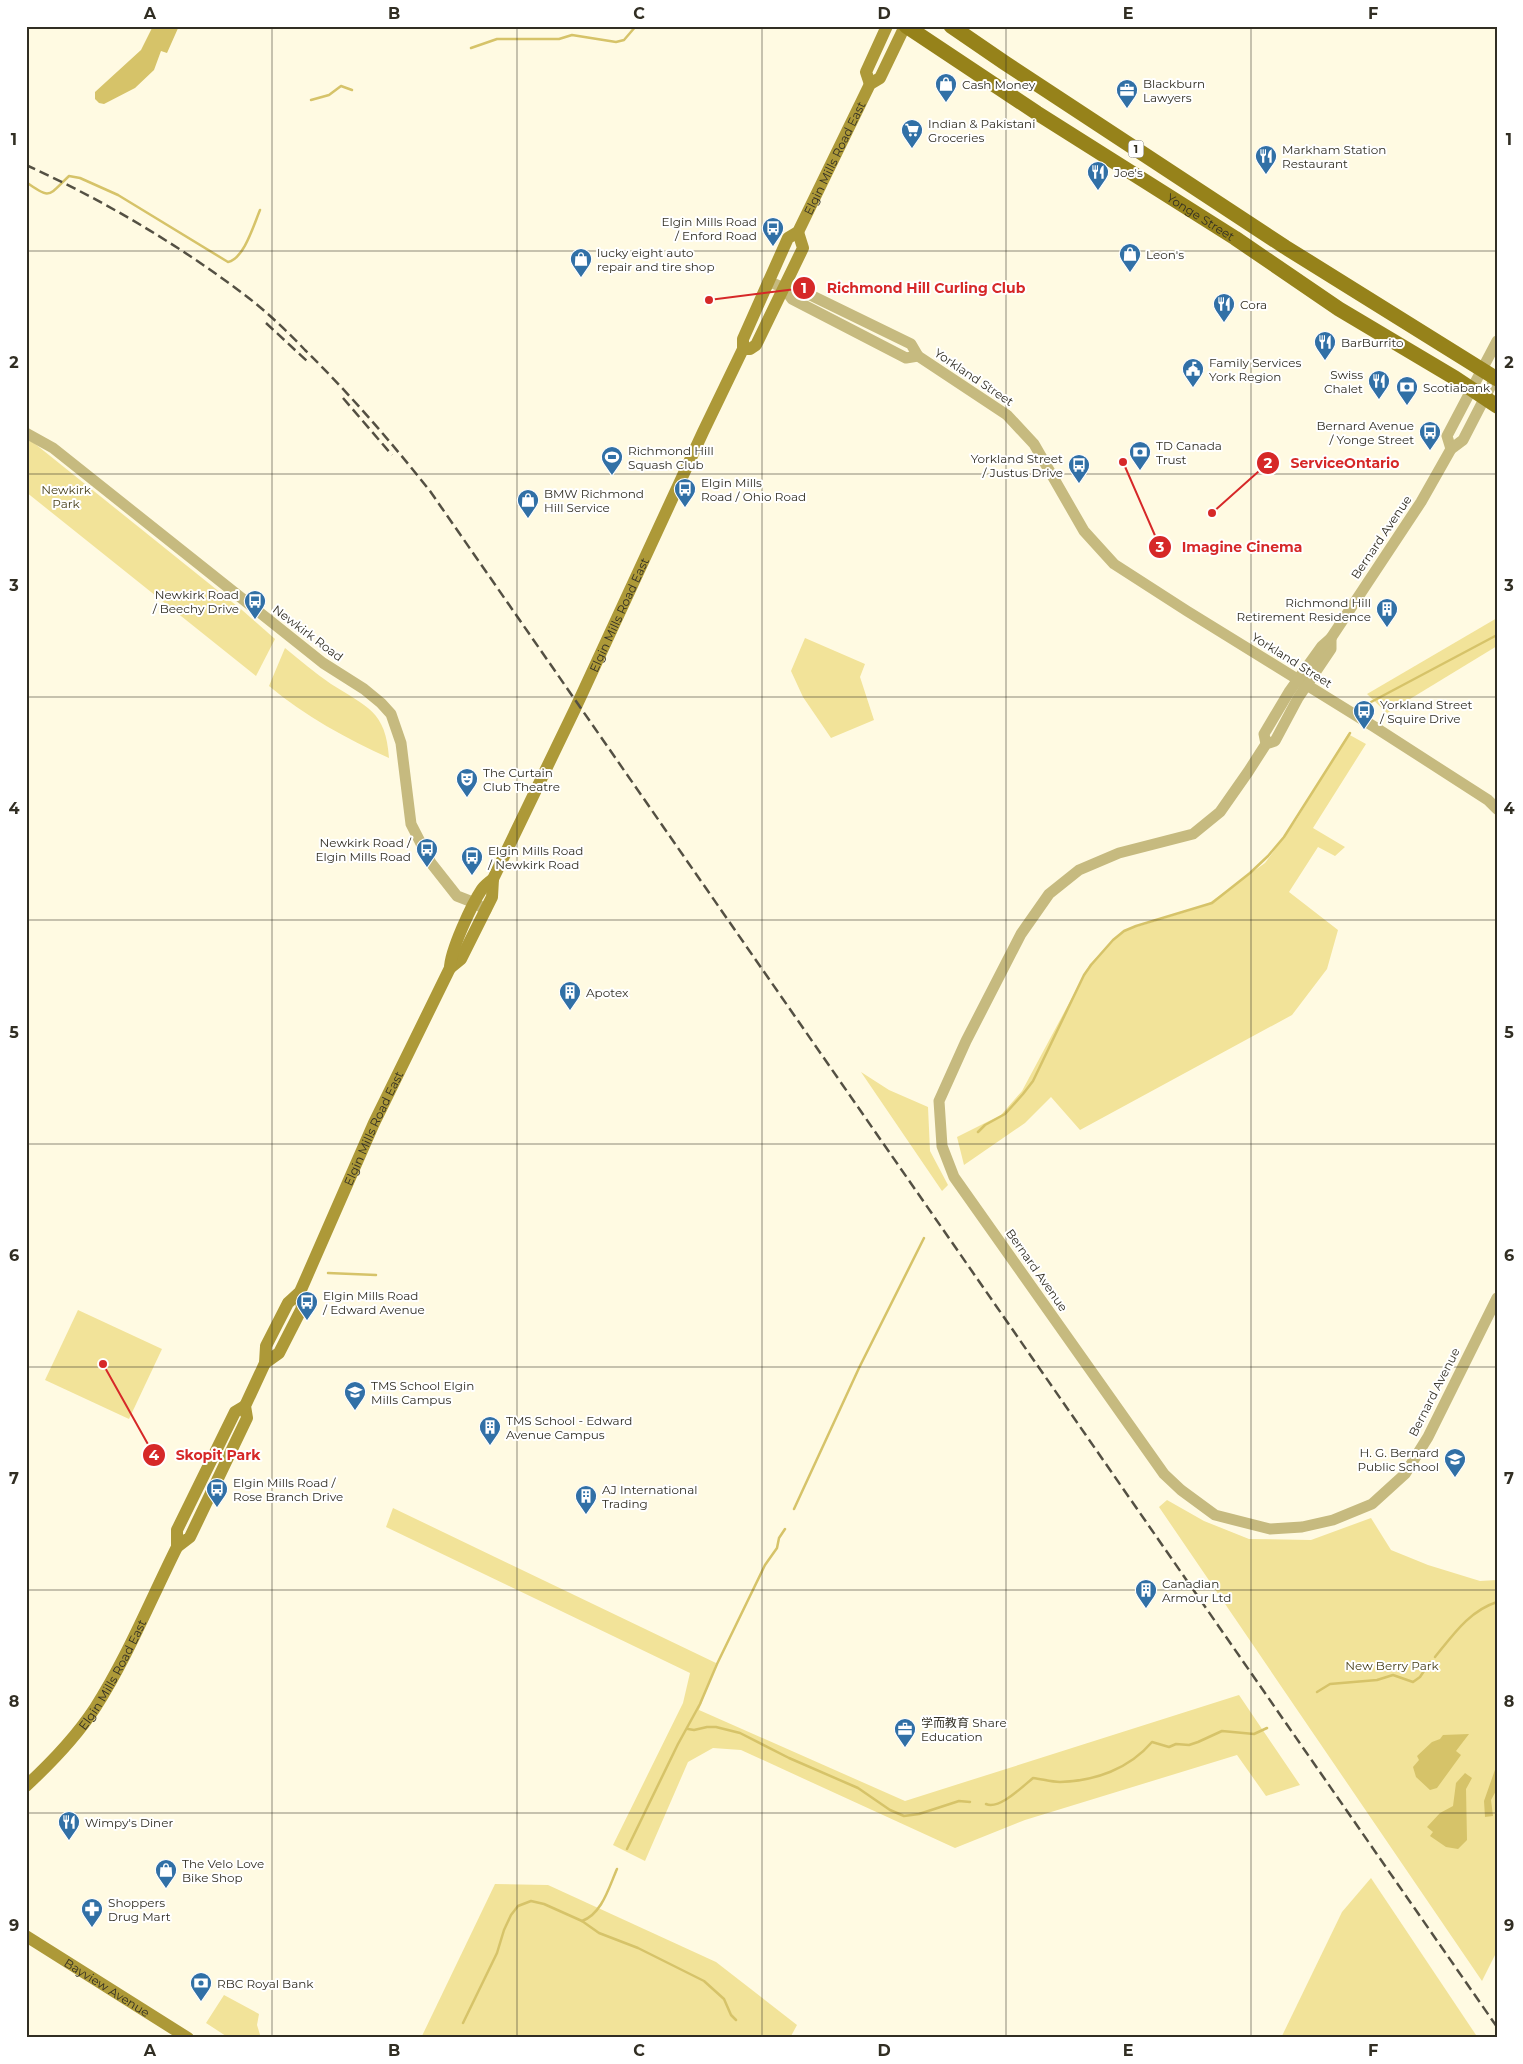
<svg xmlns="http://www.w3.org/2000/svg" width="1523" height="2064" font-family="Montserrat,'Noto Sans SC',sans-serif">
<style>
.green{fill:#f2e399}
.water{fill:#d6c369}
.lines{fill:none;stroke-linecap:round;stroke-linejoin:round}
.stream{stroke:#d6c369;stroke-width:2.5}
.tertiary{stroke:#c6ba7f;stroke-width:11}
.secondary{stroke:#ad9938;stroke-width:12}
.primary{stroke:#96821a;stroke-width:15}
.rail{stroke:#545043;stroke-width:2.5;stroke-dasharray:10 5;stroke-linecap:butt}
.grid{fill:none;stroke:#312e23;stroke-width:1;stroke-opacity:0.55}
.labels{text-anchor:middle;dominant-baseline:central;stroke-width:4;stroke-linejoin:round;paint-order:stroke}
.shield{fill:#fff;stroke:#6f6d65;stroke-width:1}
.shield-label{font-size:11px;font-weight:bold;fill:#312e23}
.poi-label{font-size:12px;fill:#312e23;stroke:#fff;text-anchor:start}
.street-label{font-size:12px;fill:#312e23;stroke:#fff}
.park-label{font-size:12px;fill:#473f19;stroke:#fff}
.leader{fill:none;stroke:#d62828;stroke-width:2}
.callout-dot{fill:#d62828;stroke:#fff;stroke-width:2}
.mark-label{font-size:15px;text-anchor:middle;font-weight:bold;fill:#fff}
.callout-label{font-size:14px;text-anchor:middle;font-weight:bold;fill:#d62828;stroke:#fff;stroke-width:4;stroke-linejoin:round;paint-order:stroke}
.neatline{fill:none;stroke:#312e23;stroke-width:2}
.grid-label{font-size:16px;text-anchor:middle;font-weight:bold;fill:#312e23}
</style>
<rect width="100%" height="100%" fill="#fffae2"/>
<!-- green -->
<g class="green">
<path d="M 26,439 L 34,443 L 242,610 L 275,639 L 256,676 L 26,492 Z"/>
<path d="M 1497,618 L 1497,646 L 1387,713 L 1367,694 Z"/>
<path d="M 805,638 L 865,664 L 860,677 L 874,720 L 831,738 L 803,697 L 791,671 Z"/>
<path d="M 285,648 C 300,660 315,673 331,684 C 367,707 386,711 389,758 C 347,739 305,716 269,686 Z"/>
<path d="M 1348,734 L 1366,744 L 1313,828 L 1345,847 L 1335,856 L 1318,847 L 1289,892 L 1338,930 L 1327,969 L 1292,1015 L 1080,1130 L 1051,1097 L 1025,1123 L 964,1165 L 957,1137 L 1001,1115 L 1022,1091 L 1090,964 L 1123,931 L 1205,906 L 1265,863 L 1297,819 Z"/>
<path d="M 861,1072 L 889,1090 L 928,1107 L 930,1151 L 948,1185 L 942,1191 Z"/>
<path d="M 78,1310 L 162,1349 L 129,1419 L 45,1380 Z"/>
<path d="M 1167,1500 L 1204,1521 L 1249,1539 L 1311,1540 L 1371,1518 L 1391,1550 L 1428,1565 L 1480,1581 L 1497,1580 L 1497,1951 L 1482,1981 L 1159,1507 Z"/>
<path d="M 393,1508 L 716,1663 L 699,1710 L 905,1801 L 1239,1695 L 1300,1785 L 1266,1796 L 1237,1755 L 1025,1820 L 955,1848 L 741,1750 L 713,1748 L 688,1762 L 645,1861 L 613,1845 L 683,1703 L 690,1673 L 386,1527 Z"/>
<path d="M 1371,1878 L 1478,2038 L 1281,2038 L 1342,1912 Z"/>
<path d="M 495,1884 L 548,1885 L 716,1962 L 797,2025 L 790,2038 L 421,2038 Z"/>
<path d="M 224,1995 L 259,2014 L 257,2025 L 261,2038 L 229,2038 L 206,2023 Z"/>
</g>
<!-- water -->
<g class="water">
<path d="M 153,26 L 179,26 L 167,53 L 161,51 L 154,70 L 135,88 L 104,104 L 99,103 L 95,99 L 95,92 L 141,50 Z"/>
<path d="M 1469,1734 L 1456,1751 L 1461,1755 L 1437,1788 L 1430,1790 L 1416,1777 L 1413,1767 L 1419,1760 L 1417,1756 L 1432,1742 L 1440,1739 L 1443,1735 Z"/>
<path d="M 1497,1764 L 1497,1789 L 1491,1800 L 1493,1816 L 1485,1817 L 1484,1801 Z"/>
<path d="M 1465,1773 L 1472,1778 L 1466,1789 L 1467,1840 L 1458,1849 L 1446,1847 L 1430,1836 L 1433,1832 L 1427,1827 L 1440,1813 L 1453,1806 L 1456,1783 Z"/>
</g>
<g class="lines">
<!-- stream -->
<g class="stream">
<path d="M 471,48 L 497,39 L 559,39 L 572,35 L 616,42 L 624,40 L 636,26"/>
<path d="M 311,100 L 329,95 L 341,86 L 352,90"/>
<path d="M 26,182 C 51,200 48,196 69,176 L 80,178 L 118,195 L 228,262 C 244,259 254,224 260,210"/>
<path d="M 1371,702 L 1497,635"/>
<path d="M 978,1132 L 985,1125 L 1005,1114 L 1023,1094 L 1033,1081 L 1084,975 L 1091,965 L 1113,940 L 1124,931 L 1136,926 L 1212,903 L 1250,873 L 1268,856 L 1284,837 L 1350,733"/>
<path d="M 328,1273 L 376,1275"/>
<path d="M 794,1509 L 859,1368 L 924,1238"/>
<path d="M 1435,1657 C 1453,1635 1469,1611 1497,1602"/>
<path d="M 1317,1692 L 1330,1684 L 1377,1680 L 1393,1675 L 1413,1682 L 1420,1677 L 1430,1662"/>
<path d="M 688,1729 L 694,1730 L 707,1727 L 716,1727 L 740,1733 L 789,1758 L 858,1788 L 890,1810 L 904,1816 L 919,1814 L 959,1801 L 970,1802"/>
<path d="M 986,1804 C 999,1810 1022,1787 1033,1778 C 1042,1779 1051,1782 1060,1782 C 1095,1781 1129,1769 1152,1742 L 1169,1747 L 1176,1744 L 1189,1745 L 1198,1742 L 1222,1731 L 1254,1734 L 1267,1728"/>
<path d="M 627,1849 L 678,1744 L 700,1704 L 717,1664 L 765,1565 L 777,1548 L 779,1538 L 785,1529"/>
<path d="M 582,1921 C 602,1914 609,1887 617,1869"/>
<path d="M 463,2023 L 497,1953 L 504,1930 L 511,1915 L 518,1906 L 531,1901 L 544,1904 L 582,1921 L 599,1933 L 638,1948 L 704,1981 L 724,1999 L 731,2015 L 736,2020"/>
</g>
<!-- tertiary -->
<g class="tertiary">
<path d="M 768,281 L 784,288 L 796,288 L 911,344 L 918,356 L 1007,415 L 1034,444 L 1084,531 L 1114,564 L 1187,611 L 1373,726 L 1488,800 L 1497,809"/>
<path d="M 784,288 L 792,299 L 906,358 L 918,356"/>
<path d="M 26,433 L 53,448 L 323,663 L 364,689 L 381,703 L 391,714 L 401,743 L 411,824 L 431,863 L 457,896 L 475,903 L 486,910"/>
<path d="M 1451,449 L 1447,436 L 1497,341"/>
<path d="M 1331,638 L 1331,649 L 1298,698 L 1275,741 L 1266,744 L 1248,772 L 1220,812 L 1193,834 L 1119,853 L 1079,870 L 1049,894 L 1021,934 L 966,1041 L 939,1101 L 942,1146 L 954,1177 L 1164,1474 L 1181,1490 L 1215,1515 L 1270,1529 L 1302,1527 L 1333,1520 L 1372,1504 L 1405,1474 L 1428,1437 L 1497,1298"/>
<path d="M 1266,744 L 1264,734 L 1289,692 L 1322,646 L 1331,638 L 1421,502 L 1451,449 L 1463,440 L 1497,374"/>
</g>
<!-- secondary -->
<g class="secondary">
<path d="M 870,84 L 866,72 L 887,26"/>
<path d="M 743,349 L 750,349 L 756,345 L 803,248 L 798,232"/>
<path d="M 450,968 L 461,959 L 492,897 L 493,879"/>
<path d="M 265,1363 L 279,1353 L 302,1308 L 300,1292"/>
<path id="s1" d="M 177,1547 L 190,1537 L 247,1418 L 245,1406 L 265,1363 L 266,1346 L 288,1303 L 300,1292 L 374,1123 L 450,968 C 450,951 472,904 482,889 C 485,885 489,882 493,879 L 575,709 L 703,432 L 743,349 L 743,339 L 788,238 L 798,232 L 870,84 L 880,78 L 905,26"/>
<path id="s2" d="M 26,1786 C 52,1762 76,1737 95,1708 C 127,1658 150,1601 177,1547 L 177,1530 L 235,1412 L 245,1406"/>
<path id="s3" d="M 26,1936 L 188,2038"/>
</g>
<!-- primary -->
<g class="primary">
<path id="s4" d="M 906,26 L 1037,113 L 1235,238 L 1339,309 L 1455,378 L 1497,406"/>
<path d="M 951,26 L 1005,63 L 1285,247 L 1497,379"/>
</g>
<!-- rail -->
<g class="rail">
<path d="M 26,165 C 105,201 181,246 250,299 C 269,314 288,332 305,350 C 350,394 391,442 430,491 L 1497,2027"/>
<path d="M 266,323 L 308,362"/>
<path d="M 343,398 L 392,455"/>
</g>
</g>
<!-- grid -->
<path class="grid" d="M 272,26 L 272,2038M 517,26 L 517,2038M 762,26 L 762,2038M 1006,26 L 1006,2038M 1251,26 L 1251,2038M 26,251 L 1497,251M 26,474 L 1497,474M 26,697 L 1497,697M 26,920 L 1497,920M 26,1144 L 1497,1144M 26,1367 L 1497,1367M 26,1590 L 1497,1590M 26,1813 L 1497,1813"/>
<!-- icons -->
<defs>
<g id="shop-pin" transform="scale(1.125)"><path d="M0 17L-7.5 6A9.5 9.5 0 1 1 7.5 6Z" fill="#3170a6" stroke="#fff"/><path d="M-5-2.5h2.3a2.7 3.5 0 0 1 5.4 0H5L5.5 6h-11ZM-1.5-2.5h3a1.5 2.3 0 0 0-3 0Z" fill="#fff"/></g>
<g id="office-pin" transform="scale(1.125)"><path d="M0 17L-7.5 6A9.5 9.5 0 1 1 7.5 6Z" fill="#3170a6" stroke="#fff"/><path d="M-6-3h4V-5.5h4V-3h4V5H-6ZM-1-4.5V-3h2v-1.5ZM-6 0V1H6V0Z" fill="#fff"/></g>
<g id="supermarket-pin" transform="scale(1.125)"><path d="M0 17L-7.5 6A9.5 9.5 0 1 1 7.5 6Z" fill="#3170a6" stroke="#fff"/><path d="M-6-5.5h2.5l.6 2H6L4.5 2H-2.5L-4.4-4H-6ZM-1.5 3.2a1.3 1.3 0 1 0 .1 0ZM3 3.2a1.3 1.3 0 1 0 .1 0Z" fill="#fff"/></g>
<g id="restaurant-pin" transform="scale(1.125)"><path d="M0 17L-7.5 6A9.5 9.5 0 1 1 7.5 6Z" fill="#3170a6" stroke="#fff"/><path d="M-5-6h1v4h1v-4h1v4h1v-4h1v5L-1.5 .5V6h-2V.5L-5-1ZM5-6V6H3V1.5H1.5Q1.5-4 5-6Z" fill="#fff"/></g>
<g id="bus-pin" transform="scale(1.125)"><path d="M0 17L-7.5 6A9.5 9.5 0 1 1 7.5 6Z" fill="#3170a6" stroke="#fff"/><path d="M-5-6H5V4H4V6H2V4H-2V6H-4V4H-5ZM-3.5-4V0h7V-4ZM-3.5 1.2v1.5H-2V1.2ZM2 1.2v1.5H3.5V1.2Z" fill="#fff"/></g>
<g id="civic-pin" transform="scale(1.125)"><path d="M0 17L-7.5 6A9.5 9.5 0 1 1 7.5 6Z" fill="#3170a6" stroke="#fff"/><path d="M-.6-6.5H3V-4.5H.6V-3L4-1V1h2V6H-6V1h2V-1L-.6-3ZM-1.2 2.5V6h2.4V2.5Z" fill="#fff"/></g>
<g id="bank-pin" transform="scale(1.125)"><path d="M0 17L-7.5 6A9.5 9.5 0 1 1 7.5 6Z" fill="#3170a6" stroke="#fff"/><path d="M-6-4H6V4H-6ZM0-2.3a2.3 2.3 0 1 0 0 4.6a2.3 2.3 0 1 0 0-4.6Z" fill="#fff"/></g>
<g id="stadium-pin" transform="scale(1.125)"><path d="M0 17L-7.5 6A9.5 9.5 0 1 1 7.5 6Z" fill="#3170a6" stroke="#fff"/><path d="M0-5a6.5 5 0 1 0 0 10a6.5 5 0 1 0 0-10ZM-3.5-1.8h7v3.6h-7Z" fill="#fff"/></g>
<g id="building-pin" transform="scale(1.125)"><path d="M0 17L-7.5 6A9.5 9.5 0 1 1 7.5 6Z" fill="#3170a6" stroke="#fff"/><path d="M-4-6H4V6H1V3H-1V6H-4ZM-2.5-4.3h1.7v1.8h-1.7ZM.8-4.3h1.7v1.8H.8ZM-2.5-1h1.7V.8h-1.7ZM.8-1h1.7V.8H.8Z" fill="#fff"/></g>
<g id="theatre-pin" transform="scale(1.125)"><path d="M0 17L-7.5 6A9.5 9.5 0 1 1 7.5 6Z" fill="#3170a6" stroke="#fff"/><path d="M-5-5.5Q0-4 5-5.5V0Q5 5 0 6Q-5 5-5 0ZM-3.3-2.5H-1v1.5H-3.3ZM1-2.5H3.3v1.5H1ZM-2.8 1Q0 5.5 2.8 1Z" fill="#fff"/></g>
<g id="school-pin" transform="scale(1.125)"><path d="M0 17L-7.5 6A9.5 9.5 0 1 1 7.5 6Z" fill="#3170a6" stroke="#fff"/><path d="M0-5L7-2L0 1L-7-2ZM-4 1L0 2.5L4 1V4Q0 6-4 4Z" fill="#fff"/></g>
<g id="pharmacy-pin" transform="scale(1.125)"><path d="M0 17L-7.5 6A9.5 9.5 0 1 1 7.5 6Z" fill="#3170a6" stroke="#fff"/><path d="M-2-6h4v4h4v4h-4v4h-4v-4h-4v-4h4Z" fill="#fff"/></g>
</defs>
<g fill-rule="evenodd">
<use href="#shop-pin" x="946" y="84"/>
<use href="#office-pin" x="1127" y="90"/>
<use href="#supermarket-pin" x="912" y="130"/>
<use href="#restaurant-pin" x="1266" y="156"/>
<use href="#restaurant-pin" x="1098" y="172"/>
<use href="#bus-pin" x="773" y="228"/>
<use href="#shop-pin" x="1130" y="254"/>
<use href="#shop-pin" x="581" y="259"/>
<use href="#restaurant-pin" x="1224" y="304"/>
<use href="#restaurant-pin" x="1325" y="342"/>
<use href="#civic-pin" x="1193" y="369"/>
<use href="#restaurant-pin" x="1379" y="381"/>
<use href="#bank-pin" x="1407" y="387"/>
<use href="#bus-pin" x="1430" y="432"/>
<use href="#bank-pin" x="1140" y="452"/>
<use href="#stadium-pin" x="612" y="457"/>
<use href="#bus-pin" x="1079" y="465"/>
<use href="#bus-pin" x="685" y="489"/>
<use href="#shop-pin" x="528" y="500"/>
<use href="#bus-pin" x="255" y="601"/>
<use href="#building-pin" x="1387" y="609"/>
<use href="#bus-pin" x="1364" y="711"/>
<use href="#theatre-pin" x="467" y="779"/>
<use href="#bus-pin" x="427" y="849"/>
<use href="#bus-pin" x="472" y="857"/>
<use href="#building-pin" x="570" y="992"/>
<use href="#bus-pin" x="307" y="1302"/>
<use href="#school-pin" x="355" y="1392"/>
<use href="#building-pin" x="490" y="1427"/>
<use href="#school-pin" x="1455" y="1459"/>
<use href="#bus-pin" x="217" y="1489"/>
<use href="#building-pin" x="586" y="1496"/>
<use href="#building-pin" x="1146" y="1590"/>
<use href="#office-pin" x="905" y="1729"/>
<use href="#restaurant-pin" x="69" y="1822"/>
<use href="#shop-pin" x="166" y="1870"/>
<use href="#pharmacy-pin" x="92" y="1909"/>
<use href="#bank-pin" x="201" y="1983"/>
</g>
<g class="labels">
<!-- shield labels -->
<rect class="shield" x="1128.5" y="140.5" width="15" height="17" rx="4"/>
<g class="shield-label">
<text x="1136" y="149">1</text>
</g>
<!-- poi labels -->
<g class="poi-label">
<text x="1143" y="83">Blackburn<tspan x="1143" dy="14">Lawyers</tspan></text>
<text x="962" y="84">Cash Money</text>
<text x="928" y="123">Indian &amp; Pakistani<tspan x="928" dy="14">Groceries</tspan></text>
<text x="1282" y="149">Markham Station<tspan x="1282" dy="14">Restaurant</tspan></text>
<text x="1114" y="172">Joe's</text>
<text x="757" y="221" text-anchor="end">Elgin Mills Road<tspan x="757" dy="14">/ Enford Road</tspan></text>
<text x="597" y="252">lucky eight auto<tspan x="597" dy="14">repair and tire shop</tspan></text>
<text x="1146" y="254">Leon's</text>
<text x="1240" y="304">Cora</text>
<text x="1341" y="342">BarBurrito</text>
<text x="1209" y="362">Family Services<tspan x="1209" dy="14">York Region</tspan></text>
<text x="1363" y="374" text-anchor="end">Swiss<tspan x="1363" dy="14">Chalet</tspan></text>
<text x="1423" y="387">Scotiabank</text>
<text x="1414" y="425" text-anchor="end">Bernard Avenue<tspan x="1414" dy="14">/ Yonge Street</tspan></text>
<text x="1156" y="445">TD Canada<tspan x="1156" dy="14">Trust</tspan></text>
<text x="628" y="450">Richmond Hill<tspan x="628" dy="14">Squash Club</tspan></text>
<text x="1063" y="458" text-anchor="end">Yorkland Street<tspan x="1063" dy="14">/ Justus Drive</tspan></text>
<text x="701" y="482">Elgin Mills<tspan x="701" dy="14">Road / Ohio Road</tspan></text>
<text x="544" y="493">BMW Richmond<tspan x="544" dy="14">Hill Service</tspan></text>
<text x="239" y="594" text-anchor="end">Newkirk Road<tspan x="239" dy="14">/ Beechy Drive</tspan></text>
<text x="1371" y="602" text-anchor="end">Richmond Hill<tspan x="1371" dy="14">Retirement Residence</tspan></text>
<text x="1380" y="704">Yorkland Street<tspan x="1380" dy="14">/ Squire Drive</tspan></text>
<text x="483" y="772">The Curtain<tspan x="483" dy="14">Club Theatre</tspan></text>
<text x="411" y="842" text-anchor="end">Newkirk Road /<tspan x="411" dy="14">Elgin Mills Road</tspan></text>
<text x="488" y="850">Elgin Mills Road<tspan x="488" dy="14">/ Newkirk Road</tspan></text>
<text x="586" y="992">Apotex</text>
<text x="323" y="1295">Elgin Mills Road<tspan x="323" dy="14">/ Edward Avenue</tspan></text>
<text x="371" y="1385">TMS School Elgin<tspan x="371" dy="14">Mills Campus</tspan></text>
<text x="506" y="1420">TMS School - Edward<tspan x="506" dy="14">Avenue Campus</tspan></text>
<text x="1439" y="1452" text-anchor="end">H. G. Bernard<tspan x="1439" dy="14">Public School</tspan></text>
<text x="233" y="1482">Elgin Mills Road /<tspan x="233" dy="14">Rose Branch Drive</tspan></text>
<text x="602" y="1489">AJ International<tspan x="602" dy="14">Trading</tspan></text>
<text x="1162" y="1583">Canadian<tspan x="1162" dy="14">Armour Ltd</tspan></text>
<text x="921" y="1722">学而教育 Share<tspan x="921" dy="14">Education</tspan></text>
<text x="85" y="1822">Wimpy's Diner</text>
<text x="182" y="1863">The Velo Love<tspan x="182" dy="14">Bike Shop</tspan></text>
<text x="108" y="1902">Shoppers<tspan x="108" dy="14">Drug Mart</tspan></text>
<text x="217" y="1983">RBC Royal Bank</text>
</g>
<!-- street labels -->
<g class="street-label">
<text stroke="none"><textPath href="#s1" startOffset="1548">Elgin Mills Road East</textPath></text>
<text stroke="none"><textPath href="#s4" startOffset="351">Yonge Street</textPath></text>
<text transform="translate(974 377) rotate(34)">Yorkland Street</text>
<text transform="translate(1381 537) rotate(-56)">Bernard Avenue</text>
<text stroke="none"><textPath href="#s1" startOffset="1040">Elgin Mills Road East</textPath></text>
<text transform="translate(308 633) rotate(37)">Newkirk Road</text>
<text transform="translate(1292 660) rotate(32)">Yorkland Street</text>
<text stroke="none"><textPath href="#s1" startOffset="469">Elgin Mills Road East</textPath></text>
<text transform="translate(1037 1270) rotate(55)">Bernard Avenue</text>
<text transform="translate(1434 1392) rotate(-63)">Bernard Avenue</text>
<text stroke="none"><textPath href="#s2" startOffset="142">Elgin Mills Road East</textPath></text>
<text stroke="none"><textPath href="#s3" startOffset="96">Bayview Avenue</textPath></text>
</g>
<!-- park labels -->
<g class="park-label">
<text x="66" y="489">Newkirk<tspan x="66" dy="14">Park</tspan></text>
<text x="1392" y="1665">New Berry Park</text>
</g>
</g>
<!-- callouts -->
<path class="leader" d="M709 300L804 288M1212 513L1268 463M1123 462L1160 547M103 1364L154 1455"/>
<g class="callout-dot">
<circle cx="709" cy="300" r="5"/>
<circle cx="1212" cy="513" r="5"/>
<circle cx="1123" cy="462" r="5"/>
<circle cx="103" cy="1364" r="5"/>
<circle cx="804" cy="288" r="12"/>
<circle cx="1268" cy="463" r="12"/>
<circle cx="1160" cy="547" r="12"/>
<circle cx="154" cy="1455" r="12"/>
</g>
<g class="mark-label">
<text x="804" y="293">1</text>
<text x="1268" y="468">2</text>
<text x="1160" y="552">3</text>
<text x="154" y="1460">4</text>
</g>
<g class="callout-label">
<text x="926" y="293">Richmond Hill Curling Club</text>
<text x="1345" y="468">ServiceOntario</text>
<text x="1242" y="552">Imagine Cinema</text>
<text x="218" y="1460">Skopit Park</text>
</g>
<!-- border -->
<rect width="1523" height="2064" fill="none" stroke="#ffffff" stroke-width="55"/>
<rect x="28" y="28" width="1468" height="2008" class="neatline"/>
<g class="grid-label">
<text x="150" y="19">A</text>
<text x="394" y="19">B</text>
<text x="639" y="19">C</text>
<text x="884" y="19">D</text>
<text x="1128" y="19">E</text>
<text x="1373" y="19">F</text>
<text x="14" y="145">1</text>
<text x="1509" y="145">1</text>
<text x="14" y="368">2</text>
<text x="1509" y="368">2</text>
<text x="14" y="591">3</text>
<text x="1509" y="591">3</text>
<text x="14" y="814">4</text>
<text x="1509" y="814">4</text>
<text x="14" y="1038">5</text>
<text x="1509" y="1038">5</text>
<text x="14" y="1261">6</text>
<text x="1509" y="1261">6</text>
<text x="14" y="1484">7</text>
<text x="1509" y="1484">7</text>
<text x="14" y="1707">8</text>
<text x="1509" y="1707">8</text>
<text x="14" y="1931">9</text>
<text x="1509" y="1931">9</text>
<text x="150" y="2056">A</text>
<text x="394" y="2056">B</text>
<text x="639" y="2056">C</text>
<text x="884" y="2056">D</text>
<text x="1128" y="2056">E</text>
<text x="1373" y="2056">F</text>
</g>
</svg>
